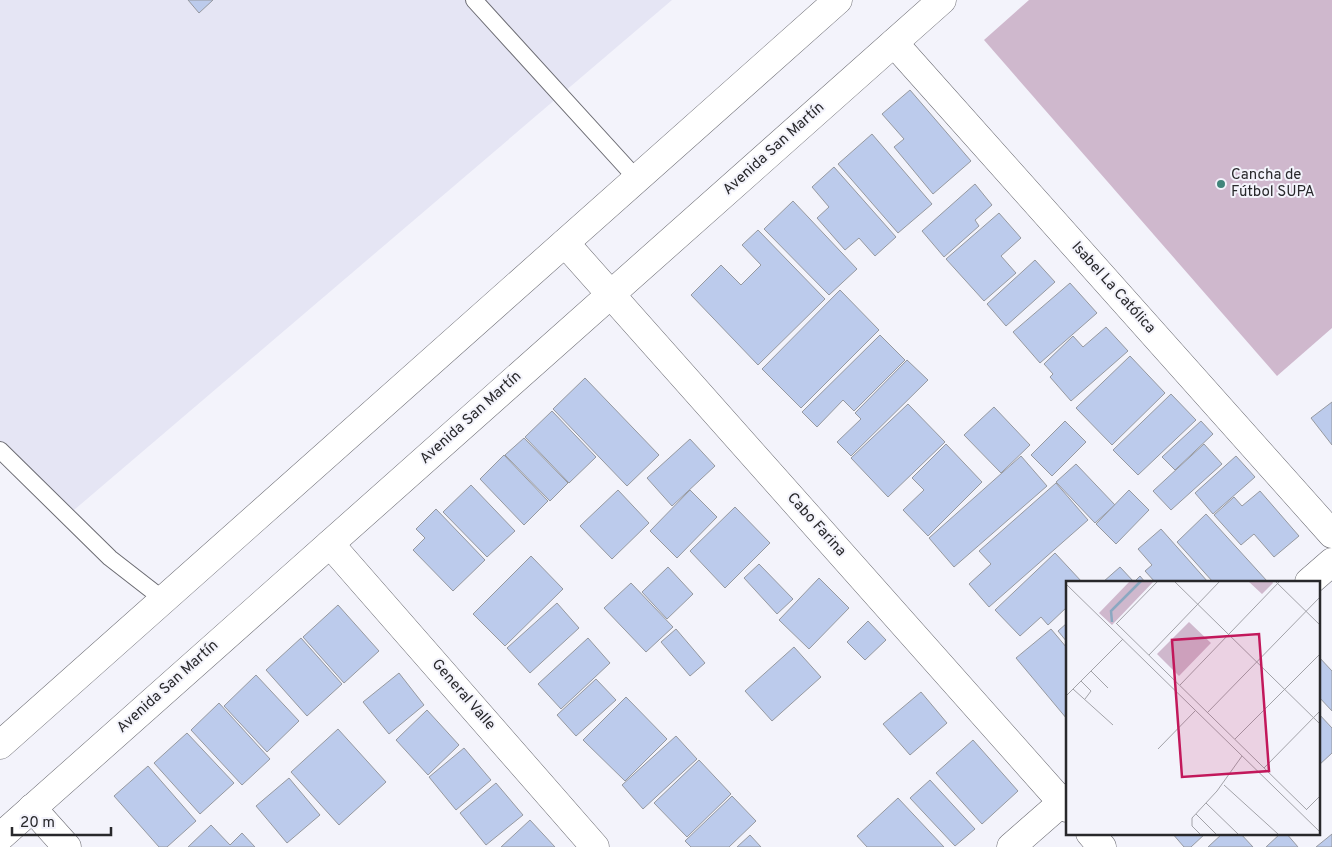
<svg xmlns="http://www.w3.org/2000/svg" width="1332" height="847" font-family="Overpass,sans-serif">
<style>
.built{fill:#e5e5f4}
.green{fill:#cfb8cd}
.building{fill:#bccbec;stroke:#9699a0}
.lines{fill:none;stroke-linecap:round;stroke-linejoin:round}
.lane-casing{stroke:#6b6b72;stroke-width:18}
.street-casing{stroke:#6b6b72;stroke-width:29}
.secondary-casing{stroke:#6b6b72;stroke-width:29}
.lane{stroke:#fff;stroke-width:16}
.street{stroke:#fff;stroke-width:28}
.secondary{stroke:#fff;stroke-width:28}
.poi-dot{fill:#40857b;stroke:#f3f3fb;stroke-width:2}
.labels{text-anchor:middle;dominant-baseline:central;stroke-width:4;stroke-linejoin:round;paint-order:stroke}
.street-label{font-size:15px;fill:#28282b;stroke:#f3f3fb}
.poi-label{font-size:15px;fill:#28282b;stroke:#f3f3fb;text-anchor:start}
.inset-river{fill:none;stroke:#8ba8c1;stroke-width:2.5}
.inset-road{fill:none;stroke:#a2a2a8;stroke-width:1}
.view{fill:#c2185b;fill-opacity:0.15;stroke:#c2185b;stroke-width:2.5}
.inset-edge{fill:none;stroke:#28282b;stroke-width:2.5}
</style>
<rect width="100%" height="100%" fill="#f3f3fb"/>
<!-- built -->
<path class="built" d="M 0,0 L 672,0 L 67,516 L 0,444 Z"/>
<!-- green -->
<path class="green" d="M 1029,0 L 1332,0 L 1332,328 L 1277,376 L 984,40 Z"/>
<!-- building -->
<g class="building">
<path d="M 188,0 L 213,0 L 199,13 Z"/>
<path d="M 910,90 L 971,161 L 933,194 L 894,147 L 904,139 L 882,114 Z"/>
<path d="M 872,134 L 932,204 L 898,233 L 838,164 Z"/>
<path d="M 834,167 L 896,237 L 875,256 L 859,238 L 845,250 L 817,218 L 829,207 L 812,187 Z"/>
<path d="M 975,184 L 992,205 L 975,220 L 979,226 L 944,257 L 922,231 Z"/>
<path d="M 793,201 L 857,269 L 829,295 L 764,229 Z"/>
<path d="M 999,213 L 1021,238 L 1001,256 L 1016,273 L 984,301 L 946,259 Z"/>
<path d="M 758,230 L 825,299 L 758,365 L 691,295 L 721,265 L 741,285 L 761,265 L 742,245 Z"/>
<path d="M 1035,260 L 1055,282 L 1006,326 L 987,304 Z"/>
<path d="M 1070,283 L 1097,313 L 1040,363 L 1013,332 Z"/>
<path d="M 840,290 L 879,330 L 801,408 L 762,369 Z"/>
<path d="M 1106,327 L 1128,351 L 1071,401 L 1050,377 L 1053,374 L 1044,364 L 1073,336 L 1083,347 Z"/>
<path d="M 880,335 L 905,360 L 854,411 L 843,400 L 817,427 L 802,412 Z"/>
<path d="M 1130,356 L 1165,393 L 1112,445 L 1076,408 Z"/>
<path d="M 907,360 L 928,380 L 851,456 L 837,442 L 861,419 L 855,413 Z"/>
<path d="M 585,378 L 659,455 L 627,486 L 553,409 Z"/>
<path d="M 1171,394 L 1196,420 L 1138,475 L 1113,450 Z"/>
<path d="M 1332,402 L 1332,445 L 1311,418 Z"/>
<path d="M 908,404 L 945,442 L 888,497 L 851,458 Z"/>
<path d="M 994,407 L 1030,445 L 1001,473 L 964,435 Z"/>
<path d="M 552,411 L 596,457 L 569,483 L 525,437 Z"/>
<path d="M 1065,421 L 1086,442 L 1052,476 L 1031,455 Z"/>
<path d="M 1201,421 L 1213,434 L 1175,470 L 1162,457 Z"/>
<path d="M 524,438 L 568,483 L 550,501 L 505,455 Z"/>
<path d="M 690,439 L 715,466 L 672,506 L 647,478 Z"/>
<path d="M 946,444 L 982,482 L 928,536 L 903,510 L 924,490 L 912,478 Z"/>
<path d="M 1204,444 L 1222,464 L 1171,510 L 1153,491 Z"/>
<path d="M 504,455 L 548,501 L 524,525 L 480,479 Z"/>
<path d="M 1021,456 L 1047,486 L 954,567 L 929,538 Z"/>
<path d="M 1236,456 L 1255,477 L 1213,514 L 1195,493 Z"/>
<path d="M 1076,464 L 1115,505 L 1095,523 L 1056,482 Z"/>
<path d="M 1056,483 L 1088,520 L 989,607 L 969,584 L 991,564 L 979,551 Z"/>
<path d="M 471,485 L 515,531 L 487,557 L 443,512 Z"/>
<path d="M 618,490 L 649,523 L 612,559 L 580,526 Z"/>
<path d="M 690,490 L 717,517 L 677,558 L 650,531 Z"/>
<path d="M 1129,490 L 1149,510 L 1116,544 L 1096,524 Z"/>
<path d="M 1260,491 L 1299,536 L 1274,557 L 1254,534 L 1241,545 L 1214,515 L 1234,497 L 1242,506 Z"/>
<path d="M 735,507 L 770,543 L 725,588 L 690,551 Z"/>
<path d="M 436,509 L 485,560 L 453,591 L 413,550 L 425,538 L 416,529 Z"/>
<path d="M 1206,514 L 1267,581 L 1267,582 L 1213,582 L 1177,542 Z"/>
<path d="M 1161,529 L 1208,582 L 1155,582 L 1145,571 L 1152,565 L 1138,549 Z"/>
<path d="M 1055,553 L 1082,582 L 1067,582 L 1067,607 L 1048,625 L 1041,617 L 1020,636 L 995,610 Z"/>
<path d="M 531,556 L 563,589 L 505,646 L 473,614 Z"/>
<path d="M 759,564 L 793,599 L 777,614 L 744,578 Z"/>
<path d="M 668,567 L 693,594 L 667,619 L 642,592 Z"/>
<path d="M 1120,567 L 1134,582 L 1140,576 L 1145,582 L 1103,582 Z"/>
<path d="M 819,578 L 849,608 L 809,649 L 779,620 Z"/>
<path d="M 631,583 L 673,627 L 646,652 L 604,608 Z"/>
<path d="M 557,603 L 579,628 L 530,673 L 507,648 Z"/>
<path d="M 338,605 L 379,651 L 344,683 L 303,637 Z"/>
<path d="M 868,621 L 886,640 L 865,660 L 847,642 Z"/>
<path d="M 1067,623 L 1067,642 L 1058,631 Z"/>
<path d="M 676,629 L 705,663 L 690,676 L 661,642 Z"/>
<path d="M 1051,629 L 1067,648 L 1067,719 L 1016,658 Z"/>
<path d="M 301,638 L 342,684 L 307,716 L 266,670 Z"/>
<path d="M 588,638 L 610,663 L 561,709 L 538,684 Z"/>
<path d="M 794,647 L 821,677 L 772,721 L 745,691 Z"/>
<path d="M 1318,656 L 1332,671 L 1332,711 L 1318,696 Z"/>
<path d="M 399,673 L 424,705 L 389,734 L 363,702 Z"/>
<path d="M 256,675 L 299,721 L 267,752 L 224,706 Z"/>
<path d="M 596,679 L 616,700 L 576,736 L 557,715 Z"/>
<path d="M 921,692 L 947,723 L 910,755 L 883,724 Z"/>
<path d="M 626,697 L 667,739 L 625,781 L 583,740 Z"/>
<path d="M 219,703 L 270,759 L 242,785 L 191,730 Z"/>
<path d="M 427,710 L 459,745 L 428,775 L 396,740 Z"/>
<path d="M 1318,713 L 1332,728 L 1332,753 L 1318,766 Z"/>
<path d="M 338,729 L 386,782 L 339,825 L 291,772 Z"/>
<path d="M 187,733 L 234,783 L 200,814 L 154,763 Z"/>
<path d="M 676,736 L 697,759 L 643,809 L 622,785 Z"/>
<path d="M 973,740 L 1018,791 L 982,824 L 936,773 Z"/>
<path d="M 464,748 L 491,780 L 456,810 L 429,777 Z"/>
<path d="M 699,760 L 731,794 L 687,837 L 654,803 Z"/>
<path d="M 148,766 L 196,821 L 167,847 L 159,847 L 114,796 Z"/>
<path d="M 289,778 L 320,815 L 287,843 L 256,806 Z"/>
<path d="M 930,780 L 975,829 L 955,846 L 910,798 Z"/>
<path d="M 496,783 L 523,815 L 486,845 L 460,813 Z"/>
<path d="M 732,796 L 756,821 L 729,847 L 691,847 L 685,841 Z"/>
<path d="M 898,798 L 944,847 L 867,847 L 857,836 Z"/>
<path d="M 530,820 L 555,847 L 501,847 Z"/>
<path d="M 211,825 L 230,845 L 242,833 L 255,847 L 188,847 Z"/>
<path d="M 1172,833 L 1206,833 L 1191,847 L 1184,847 Z"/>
<path d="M 1223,833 L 1240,833 L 1253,847 L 1208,847 Z"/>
<path d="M 1281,833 L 1286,833 L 1298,847 L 1266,847 Z"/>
<path d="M 1332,834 L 1332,847 L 1316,847 Z"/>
<path d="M 750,835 L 761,847 L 737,847 Z"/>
</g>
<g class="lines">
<!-- lane casing -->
<g class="lane-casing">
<g id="lane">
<path d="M 474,0 L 637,179"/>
<path d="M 0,450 L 110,558 L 164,600"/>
</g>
</g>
<!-- street casing -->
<g class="street-casing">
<g id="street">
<path d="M 894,43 L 1332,534"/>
<path d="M 565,243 L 1067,808"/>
<path d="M 330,544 L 595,847"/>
<path d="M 1309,582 L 1332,562"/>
<path d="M 32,808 L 67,847"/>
<path d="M 1090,833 L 1102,847"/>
<path d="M 0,837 L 942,0"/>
<path d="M 1011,847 L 1067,798"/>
</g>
</g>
<!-- secondary casing -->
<g class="secondary-casing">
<path id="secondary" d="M 0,745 L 838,0"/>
</g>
<!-- lane -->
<use href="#lane" class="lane"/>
<!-- street -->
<use href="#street" class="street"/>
<!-- secondary -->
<use href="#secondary" class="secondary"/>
</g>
<!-- markers -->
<circle class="poi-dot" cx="1221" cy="184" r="5"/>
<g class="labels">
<!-- street labels -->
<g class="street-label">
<text transform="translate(774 149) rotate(-42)">Avenida San Martín</text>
<text transform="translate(1113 288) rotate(48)">Isabel La Católica</text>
<text transform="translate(471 418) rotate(-42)">Avenida San Martín</text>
<text transform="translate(816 525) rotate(48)">Cabo Farina</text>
<text transform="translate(168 687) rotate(-42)">Avenida San Martín</text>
<text transform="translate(463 695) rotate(49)">General Valle</text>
</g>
<!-- poi labels -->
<g class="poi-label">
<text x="1231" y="175">Cancha de<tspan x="1231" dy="17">Fútbol SUPA</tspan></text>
</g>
</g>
<!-- overview -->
<g transform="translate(1066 581)">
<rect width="254" height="254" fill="#f3f3fb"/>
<path d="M 64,0 L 88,0 L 46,44 L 33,32 ZM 182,0 L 206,0 L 207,2 L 196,13 ZM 123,41 L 145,62 L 113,95 L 91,73 Z" fill="#cfb8cd"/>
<path class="inset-river" d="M 46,41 L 45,30 L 75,0"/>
<path class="inset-road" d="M 108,0 L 254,143M 209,0 L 254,44M 0,3 L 254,251M 50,43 L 92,0M 51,43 L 241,229M 83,74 L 154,0M 25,90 L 42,107M 15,100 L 25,110 L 19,118M 114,104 L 214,0M 7,108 L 47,144M 0,115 L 57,58M 141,132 L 254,16M 169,158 L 254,73M 92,168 L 129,130M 198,187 L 254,130M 158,204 L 212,253M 140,222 L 172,253M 240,229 L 254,215M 130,233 L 150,253M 134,253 L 126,245 L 126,237 L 151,210 L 176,175"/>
<path class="view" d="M 193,53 L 203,190 L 116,196 L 106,59 Z"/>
<rect width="254" height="254" class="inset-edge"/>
</g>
<!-- scale -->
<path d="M12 827v8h99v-8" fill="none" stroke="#28282b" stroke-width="2.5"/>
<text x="20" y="827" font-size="15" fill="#28282b" stroke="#f3f3fb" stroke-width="4" paint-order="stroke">20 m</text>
</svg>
